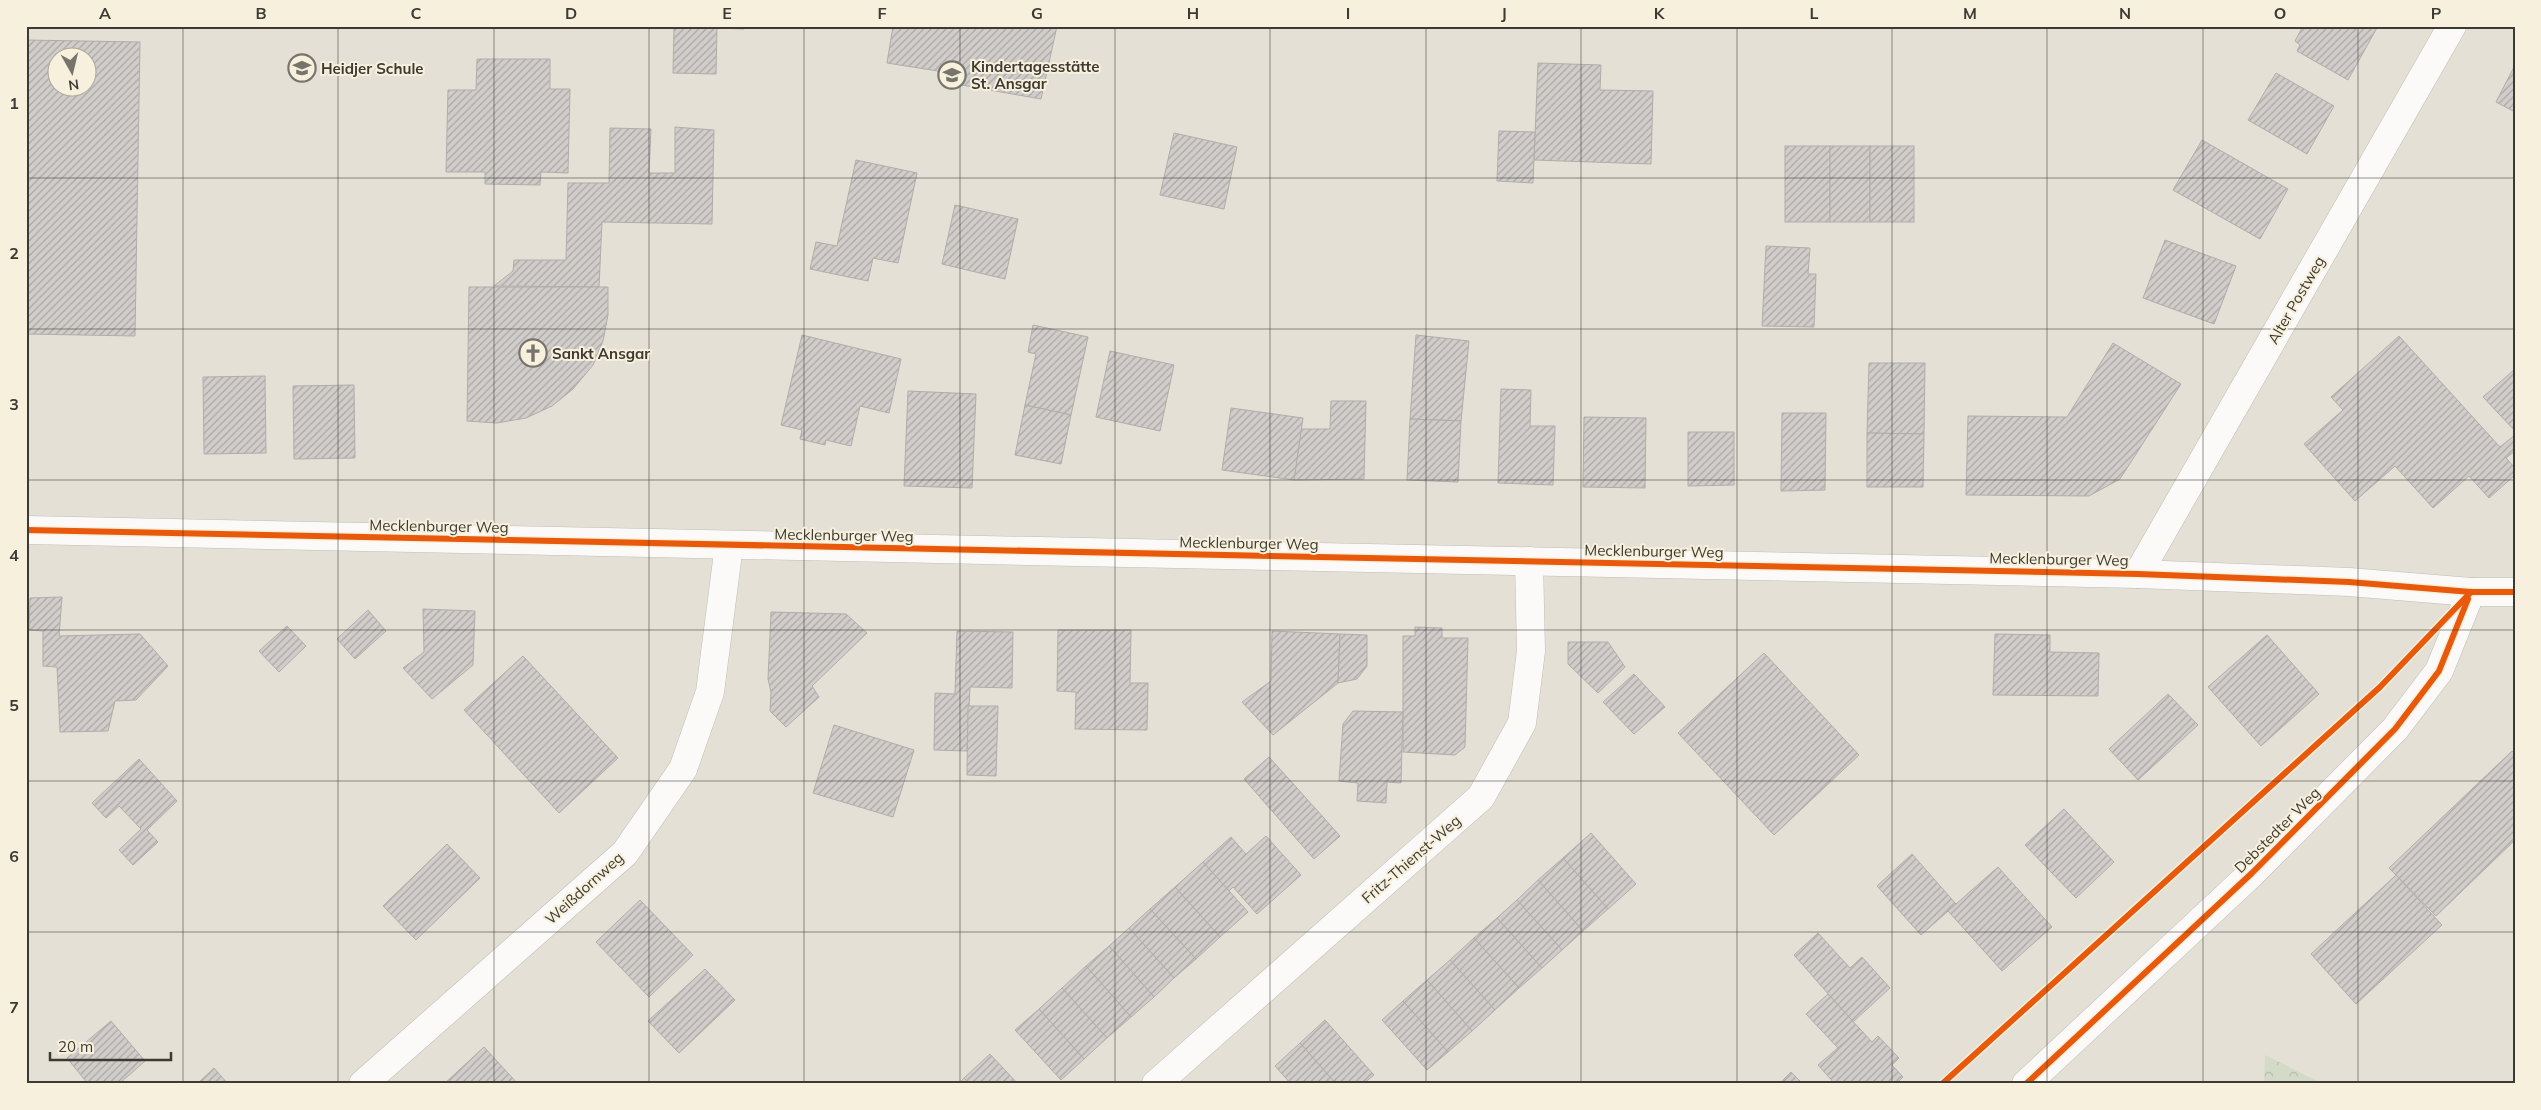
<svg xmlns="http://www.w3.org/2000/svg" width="2541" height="1110" font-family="Mulish,sans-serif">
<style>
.park{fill:url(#park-crowns)}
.building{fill:url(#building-hatch);stroke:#b1adab;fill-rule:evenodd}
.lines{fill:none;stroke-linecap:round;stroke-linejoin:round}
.street-casing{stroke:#c0bdb4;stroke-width:29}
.secondary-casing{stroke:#c0bdb4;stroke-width:29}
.street{stroke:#fbfaf9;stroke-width:28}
.secondary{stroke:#fbfaf9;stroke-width:28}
.cycleway-casing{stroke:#f7f0dc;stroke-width:9}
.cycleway{stroke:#e8590c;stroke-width:6}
.grid{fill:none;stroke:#3d3a33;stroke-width:1;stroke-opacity:0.55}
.labels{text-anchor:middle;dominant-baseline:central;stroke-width:4;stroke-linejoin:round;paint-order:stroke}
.poi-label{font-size:15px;font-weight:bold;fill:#3d3a33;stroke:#f7f0dc;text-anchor:start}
.street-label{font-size:15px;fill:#3d3a33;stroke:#f7f0dc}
.neatline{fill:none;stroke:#3d3a33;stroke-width:2}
.grid-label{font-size:16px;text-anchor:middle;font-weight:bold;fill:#3d3a33}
</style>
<defs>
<pattern id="park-crowns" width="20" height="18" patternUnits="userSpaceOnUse" patternTransform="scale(1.25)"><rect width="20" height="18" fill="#d3dac7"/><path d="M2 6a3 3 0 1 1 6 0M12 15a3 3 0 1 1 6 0" fill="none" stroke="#b6bcab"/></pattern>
<pattern id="building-hatch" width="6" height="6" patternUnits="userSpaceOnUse" patternTransform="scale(1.25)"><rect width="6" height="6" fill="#d0cdcb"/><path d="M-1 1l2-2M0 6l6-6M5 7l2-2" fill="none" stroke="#aaa7a5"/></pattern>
</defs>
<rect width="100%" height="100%" fill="#e4e0d5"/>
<!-- park -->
<path class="park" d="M 2265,1055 L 2323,1084 L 2264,1084 Z"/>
<!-- building -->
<g class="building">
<path d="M 674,26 L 744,26 L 744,29 L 717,28 L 716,74 L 673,73 Z"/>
<path d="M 893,26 L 1057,26 L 1041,99 L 961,85 L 963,75 L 887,63 Z"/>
<path d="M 2303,26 L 2378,26 L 2348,80 L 2297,51 L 2300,45 L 2295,41 Z"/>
<path d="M 26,40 L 140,42 L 135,336 L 26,334 ZM 58,58 L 88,58 L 88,88 L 58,88 Z"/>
<path d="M 477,59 L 550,59 L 550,89 L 570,89 L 568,173 L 541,172 L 540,185 L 485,184 L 485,172 L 446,172 L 448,90 L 476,90 Z"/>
<path d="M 1538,63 L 1601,65 L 1600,90 L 1653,91 L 1651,164 L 1534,160 Z"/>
<path d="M 2515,65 L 2515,112 L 2496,102 Z"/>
<path d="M 2276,73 L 2334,106 L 2307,154 L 2248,120 Z"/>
<path d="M 675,127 L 714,130 L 712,224 L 602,222 L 599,287 L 494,286 L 513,271 L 514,260 L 566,260 L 568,183 L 609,183 L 610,128 L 651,129 L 649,173 L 675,173 Z"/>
<path d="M 1499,131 L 1535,132 L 1533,183 L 1497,181 Z"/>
<path d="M 1174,133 L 1237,147 L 1224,209 L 1160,195 Z"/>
<path d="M 2202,140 L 2288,189 L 2260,239 L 2173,190 Z"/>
<rect x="1785" y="146" width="45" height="76"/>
<rect x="1830" y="146" width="40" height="76"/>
<rect x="1870" y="146" width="44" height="76"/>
<path d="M 856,160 L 917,173 L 898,263 L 873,258 L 868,281 L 810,269 L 816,242 L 837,246 Z"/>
<path d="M 955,205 L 1018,219 L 1005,279 L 942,264 Z"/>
<path d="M 2165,240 L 2236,266 L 2214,324 L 2143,298 Z"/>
<path d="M 1766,246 L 1810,248 L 1808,274 L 1816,274 L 1814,327 L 1762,326 Z"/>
<path d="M 469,287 L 608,287 L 608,315 L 603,341 L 593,365 L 573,389 L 552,406 L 526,418 L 497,423 L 467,421 Z"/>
<path d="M 1033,325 L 1088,337 L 1071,415 L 1025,405 L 1036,354 L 1028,352 Z"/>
<path d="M 802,335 L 901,359 L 889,413 L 860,406 L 851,446 L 826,440 L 825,445 L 800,439 L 802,430 L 781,425 Z"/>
<path d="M 1416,335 L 1469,341 L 1461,421 L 1410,419 Z"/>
<path d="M 2399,336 L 2500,447 L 2515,435 L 2515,451 L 2506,458 L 2515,468 L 2515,475 L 2489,498 L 2469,476 L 2433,508 L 2395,466 L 2355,501 L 2304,444 L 2343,410 L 2331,397 Z"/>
<path d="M 2113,343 L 2181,384 L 2120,479 L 2089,496 L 1966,495 L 1968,416 L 2067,417 Z"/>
<path d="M 1110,351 L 1174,365 L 1160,431 L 1096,417 Z"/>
<path d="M 1869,363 L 1925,363 L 1924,434 L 1867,433 Z"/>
<path d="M 2515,369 L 2515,431 L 2483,397 Z"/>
<path d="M 265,376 L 266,453 L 204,454 L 203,377 Z"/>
<path d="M 354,385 L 355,458 L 294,459 L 293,386 Z"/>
<path d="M 1501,389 L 1531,390 L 1530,426 L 1555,426 L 1553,485 L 1498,483 Z"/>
<path d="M 908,391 L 976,394 L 972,488 L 904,486 Z"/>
<path d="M 1331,401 L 1366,401 L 1364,479 L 1294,480 L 1301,429 L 1330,429 Z"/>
<path d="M 1025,405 L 1071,415 L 1061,464 L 1015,455 Z"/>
<path d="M 1231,408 L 1303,418 L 1294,480 L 1222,470 Z"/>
<path d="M 1782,413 L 1826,413 L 1825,490 L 1781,491 Z"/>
<path d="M 1584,417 L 1646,418 L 1645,488 L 1583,487 Z"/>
<path d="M 1410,419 L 1461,421 L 1458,482 L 1407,480 Z"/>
<path d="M 1688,432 L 1734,432 L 1734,485 L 1688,486 Z"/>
<path d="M 1867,433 L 1924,434 L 1923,487 L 1867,487 Z"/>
<path d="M 62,597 L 59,636 L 140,634 L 168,666 L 136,700 L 115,701 L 108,731 L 60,732 L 57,667 L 43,666 L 43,631 L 29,630 L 30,598 Z"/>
<path d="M 423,609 L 475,611 L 473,665 L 432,699 L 403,668 L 424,652 Z"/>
<path d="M 368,610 L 386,631 L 355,659 L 337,639 Z"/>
<path d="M 771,612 L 846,614 L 867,633 L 812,686 L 819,697 L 786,727 L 770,711 L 771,692 L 768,679 Z"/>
<path d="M 287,626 L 306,646 L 279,672 L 259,651 Z"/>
<path d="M 1415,627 L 1442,628 L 1442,638 L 1468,638 L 1465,747 L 1455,755 L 1403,752 L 1403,636 L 1415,636 Z"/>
<path d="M 1058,630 L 1131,630 L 1130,683 L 1148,683 L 1147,730 L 1075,729 L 1076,692 L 1057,691 Z"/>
<path d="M 957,631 L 1013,632 L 1012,688 L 970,687 L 967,751 L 934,750 L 935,693 L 955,694 Z"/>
<path d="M 1272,631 L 1340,634 L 1338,683 L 1273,735 L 1242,702 L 1271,681 Z"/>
<path d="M 1340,634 L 1367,635 L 1367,666 L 1357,679 L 1338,683 Z"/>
<path d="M 1995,634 L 2050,635 L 2050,652 L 2099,653 L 2098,696 L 1993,695 Z"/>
<path d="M 2267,635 L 2319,694 L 2261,746 L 2208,687 Z"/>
<path d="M 1568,642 L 1608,642 L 1625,667 L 1598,693 L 1568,664 Z"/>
<path d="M 1764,653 L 1859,755 L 1774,835 L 1678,733 Z"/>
<path d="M 523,656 L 618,758 L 559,813 L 464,710 Z"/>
<path d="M 1634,674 L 1665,707 L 1634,734 L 1603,702 Z"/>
<path d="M 2168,694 L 2198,725 L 2138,780 L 2109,749 Z"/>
<path d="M 968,706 L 998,706 L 996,776 L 967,775 Z"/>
<path d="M 1353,711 L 1403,712 L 1401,783 L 1387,782 L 1386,803 L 1357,801 L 1358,783 L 1339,781 L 1343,724 Z"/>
<path d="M 834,725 L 914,750 L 893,817 L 813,793 Z"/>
<path d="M 2512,751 L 2515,754 L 2515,840 L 2436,916 L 2389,868 Z"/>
<path d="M 1269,757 L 1297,788 L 1272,811 L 1244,779 Z"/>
<path d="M 139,759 L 177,801 L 147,830 L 158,842 L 133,865 L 119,850 L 141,829 L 119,806 L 106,818 L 92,803 Z"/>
<path d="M 1297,788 L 1340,836 L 1314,859 L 1272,811 Z"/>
<path d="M 2064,809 L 2114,862 L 2076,898 L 2025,845 Z"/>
<path d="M 1591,833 L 1636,884 L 1608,909 L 1563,858 Z"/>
<path d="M 1266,836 L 1301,875 L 1257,914 L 1233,887 L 1229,891 L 1203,862 L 1231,837 L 1246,854 Z"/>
<path d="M 447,844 L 480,878 L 416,940 L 383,906 Z"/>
<path d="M 1912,854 L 1956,904 L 1921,935 L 1877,886 Z"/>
<path d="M 1563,858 L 1608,909 L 1583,931 L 1538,880 Z"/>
<path d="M 1203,862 L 1248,912 L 1220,937 L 1175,887 Z"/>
<path d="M 1998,867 L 2052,927 L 2002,971 L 1948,911 Z"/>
<path d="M 2396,875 L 2442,925 L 2356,1004 L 2311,954 Z"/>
<path d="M 1538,880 L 1583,931 L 1562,950 L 1517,900 Z"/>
<path d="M 1175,887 L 1220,937 L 1196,959 L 1150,909 Z"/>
<path d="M 640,900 L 693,955 L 649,997 L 596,942 Z"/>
<path d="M 1517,900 L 1562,950 L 1542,968 L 1497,918 Z"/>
<path d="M 1150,909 L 1196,959 L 1174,978 L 1129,928 Z"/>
<path d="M 1497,918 L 1542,968 L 1519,988 L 1474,938 Z"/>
<path d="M 1129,928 L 1174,978 L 1154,997 L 1109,946 Z"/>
<path d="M 1818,933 L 1850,968 L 1862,957 L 1890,988 L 1853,1022 L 1794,955 Z"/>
<path d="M 1474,938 L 1519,988 L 1495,1010 L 1450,960 Z"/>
<path d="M 1109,946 L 1154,997 L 1131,1017 L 1086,966 Z"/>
<path d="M 1450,960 L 1495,1010 L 1472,1031 L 1427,980 Z"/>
<path d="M 1086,966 L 1131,1017 L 1107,1038 L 1062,988 Z"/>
<path d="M 705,969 L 735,1000 L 679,1053 L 648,1021 Z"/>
<path d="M 1427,980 L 1472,1031 L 1448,1052 L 1403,1001 Z"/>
<path d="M 1062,988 L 1107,1038 L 1084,1059 L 1039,1009 Z"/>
<path d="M 1828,994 L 1860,1029 L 1838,1048 L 1806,1014 Z"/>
<path d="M 1403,1001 L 1448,1052 L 1427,1070 L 1382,1020 Z"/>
<path d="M 1039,1009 L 1084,1059 L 1061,1080 L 1015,1030 Z"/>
<path d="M 1325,1020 L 1374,1075 L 1363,1084 L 1336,1084 L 1300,1043 Z"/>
<path d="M 111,1021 L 145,1061 L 119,1084 L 88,1084 L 67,1058 Z"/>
<path d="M 1860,1029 L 1872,1042 L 1878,1036 L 1899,1058 L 1892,1065 L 1903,1077 L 1896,1084 L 1835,1084 L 1818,1065 Z"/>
<path d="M 1300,1043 L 1336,1084 L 1291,1084 L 1275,1066 Z"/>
<path d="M 484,1047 L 518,1084 L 444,1084 Z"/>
<path d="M 990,1054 L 1018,1084 L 970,1084 L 964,1078 Z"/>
<path d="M 214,1068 L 228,1084 L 197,1084 Z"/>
<path d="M 1791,1072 L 1803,1084 L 1779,1084 Z"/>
<path d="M 964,1078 L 970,1084 L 958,1084 Z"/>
</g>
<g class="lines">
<!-- street casing -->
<g class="street-casing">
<g id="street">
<path d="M 2138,574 L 2452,26"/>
<path d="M 363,1084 L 625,853 L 683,769 L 710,692 L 729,545"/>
<path d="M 1156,1084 L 1481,797 L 1522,723 L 1531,651 L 1529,561"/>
<path d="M 2026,1084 L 2252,873 L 2395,729 L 2439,671 L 2471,592"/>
</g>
</g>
<!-- secondary casing -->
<g class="secondary-casing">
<path id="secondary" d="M 26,530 L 2138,574 L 2349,582 L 2471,592 L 2515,592"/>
</g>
<!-- street -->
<use href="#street" class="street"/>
<!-- secondary -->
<use href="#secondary" class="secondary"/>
<!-- cycleway casing -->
<g class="cycleway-casing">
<g id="cycleway">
<path d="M 26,530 L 2138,574 L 2349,582 L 2471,592 L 2515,592"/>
<path d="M 1942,1084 L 2380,687 L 2471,592"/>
<path d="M 2026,1084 L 2252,873 L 2395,729 L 2439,671 L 2468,599"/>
</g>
</g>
<!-- cycleway -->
<use href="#cycleway" class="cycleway"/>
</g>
<!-- grid -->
<path class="grid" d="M 183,26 L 183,1084M 338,26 L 338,1084M 494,26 L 494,1084M 649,26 L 649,1084M 804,26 L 804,1084M 960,26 L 960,1084M 1115,26 L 1115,1084M 1270,26 L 1270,1084M 1426,26 L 1426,1084M 1581,26 L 1581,1084M 1737,26 L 1737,1084M 1892,26 L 1892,1084M 2047,26 L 2047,1084M 2203,26 L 2203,1084M 2358,26 L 2358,1084M 26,178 L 2515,178M 26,329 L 2515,329M 26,480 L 2515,480M 26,630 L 2515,630M 26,781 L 2515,781M 26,932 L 2515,932"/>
<!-- icons -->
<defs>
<g id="school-ring" transform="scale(1.4375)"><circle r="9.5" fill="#f7f0dc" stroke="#77746c" stroke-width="1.5"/><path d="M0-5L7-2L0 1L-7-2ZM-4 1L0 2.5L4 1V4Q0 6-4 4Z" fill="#77746c"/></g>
<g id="church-ring" transform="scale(1.4375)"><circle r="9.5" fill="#f7f0dc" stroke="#77746c" stroke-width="1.5"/><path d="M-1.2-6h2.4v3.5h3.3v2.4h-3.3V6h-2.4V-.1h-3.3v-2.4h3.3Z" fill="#77746c"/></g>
</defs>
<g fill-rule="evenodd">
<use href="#school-ring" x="302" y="68"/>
<use href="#school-ring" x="952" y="75"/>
<use href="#church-ring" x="533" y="353"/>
</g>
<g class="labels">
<!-- poi labels -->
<g class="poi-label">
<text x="971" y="66">Kindertagesstätte<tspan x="971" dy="17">St. Ansgar</tspan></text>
<text x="321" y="68">Heidjer Schule</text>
<text x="552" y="353">Sankt Ansgar</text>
</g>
<!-- street labels -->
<g class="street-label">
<text transform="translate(2296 300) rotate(-60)">Alter Postweg</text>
<text transform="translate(439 526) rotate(1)">Mecklenburger Weg</text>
<text transform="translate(844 535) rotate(1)">Mecklenburger Weg</text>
<text transform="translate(1249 543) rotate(1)">Mecklenburger Weg</text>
<text transform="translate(1654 551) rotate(1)">Mecklenburger Weg</text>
<text transform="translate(2059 559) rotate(1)">Mecklenburger Weg</text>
<text transform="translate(2277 830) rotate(-45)">Debstedter Weg</text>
<text transform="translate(1411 859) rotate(-41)">Fritz-Thienst-Weg</text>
<text transform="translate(584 888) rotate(-42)">Weißdornweg</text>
</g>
</g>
<!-- border -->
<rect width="2541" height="1110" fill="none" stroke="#f7f0dc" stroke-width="55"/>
<!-- north arrow -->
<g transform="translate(72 72) rotate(172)"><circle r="24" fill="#f7f0dc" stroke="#ada798"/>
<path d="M0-4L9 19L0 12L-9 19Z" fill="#77746c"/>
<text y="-8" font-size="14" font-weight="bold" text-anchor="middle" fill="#3d3a33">N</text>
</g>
<!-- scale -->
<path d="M50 1052v8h121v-8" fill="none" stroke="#3d3a33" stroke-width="2.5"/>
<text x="58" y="1052" font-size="15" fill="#3d3a33" stroke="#f7f0dc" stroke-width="4" paint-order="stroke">20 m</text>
<rect x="28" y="28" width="2486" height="1054" class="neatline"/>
<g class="grid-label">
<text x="105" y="19">A</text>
<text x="261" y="19">B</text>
<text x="416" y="19">C</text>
<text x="571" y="19">D</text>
<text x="727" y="19">E</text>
<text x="882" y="19">F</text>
<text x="1037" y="19">G</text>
<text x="1193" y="19">H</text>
<text x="1348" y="19">I</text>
<text x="1504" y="19">J</text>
<text x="1659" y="19">K</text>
<text x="1814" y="19">L</text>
<text x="1970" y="19">M</text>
<text x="2125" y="19">N</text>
<text x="2280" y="19">O</text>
<text x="2436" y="19">P</text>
<text x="14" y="109">1</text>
<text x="14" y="259">2</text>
<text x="14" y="410">3</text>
<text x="14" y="561">4</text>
<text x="14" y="711">5</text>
<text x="14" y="862">6</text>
<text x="14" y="1013">7</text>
</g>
</svg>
